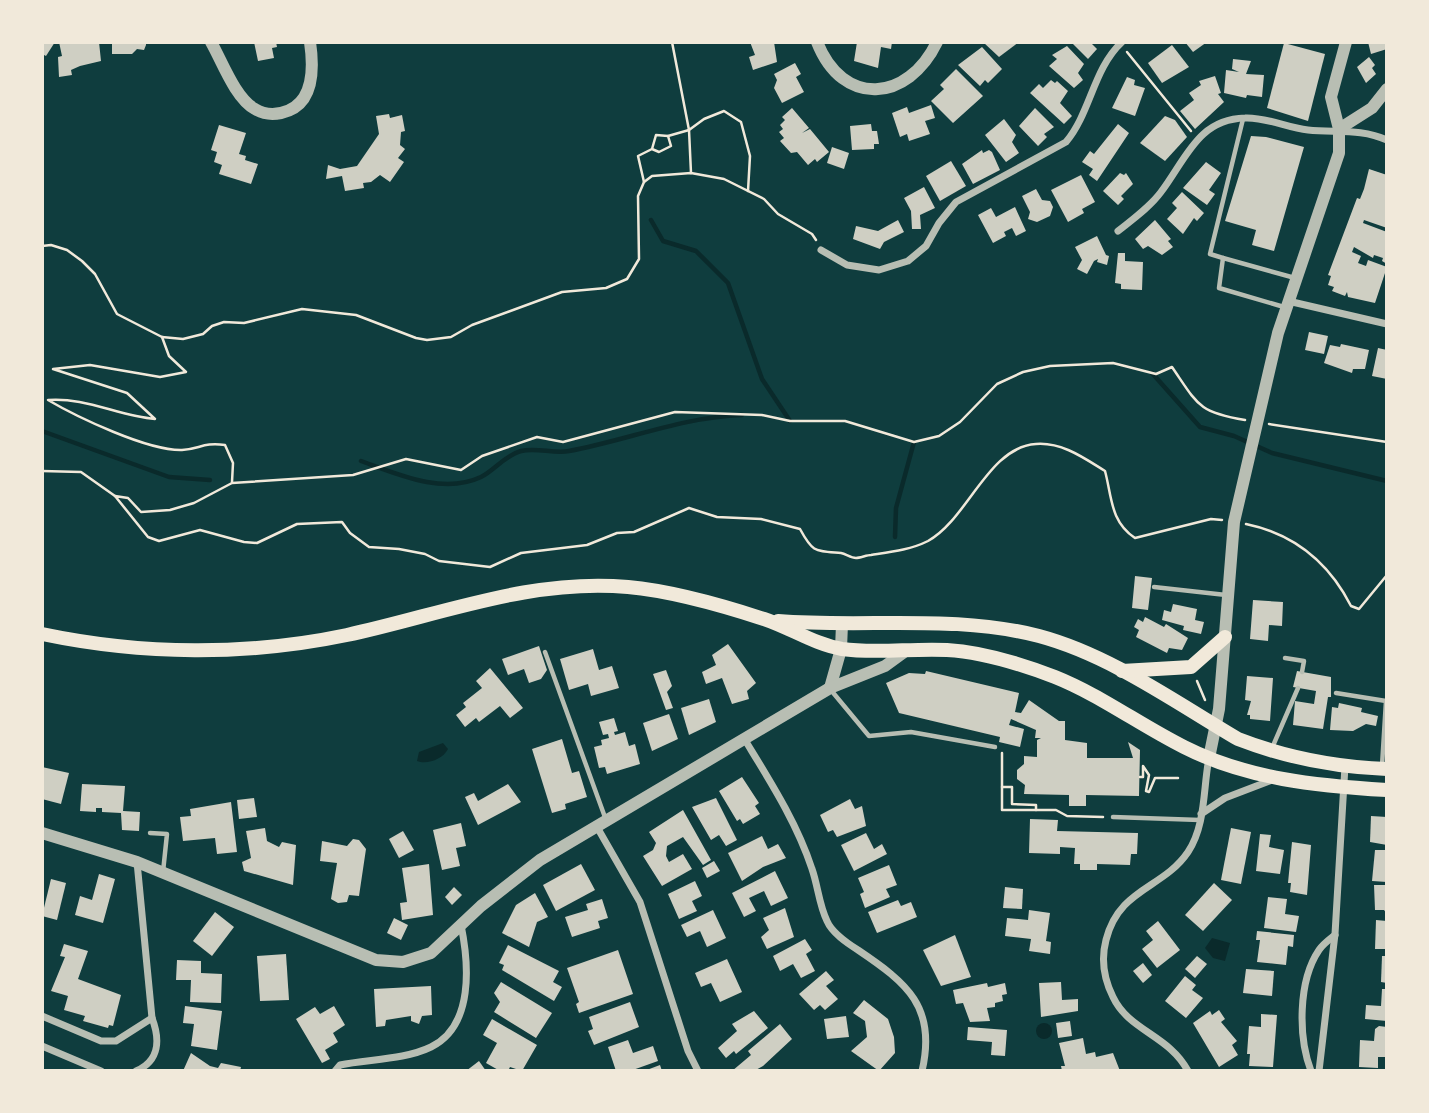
<svg xmlns="http://www.w3.org/2000/svg" width="1429" height="1113" font-family="Montserrat,sans-serif">
<style>
.water{fill:#0a2a2b}
.lines{fill:none;stroke-linecap:round;stroke-linejoin:round}
.stream{stroke:#0a2a2b;stroke-width:4.5}
.building{fill:#cfcfc3}
.path{stroke:#f1e9da;stroke-width:2.5}
.service{stroke:#b8beb3;stroke-width:4.5}
.minor{stroke:#b8beb3;stroke-width:7}
.tertiary{stroke:#b8beb3;stroke-width:12}
.secondary{stroke:#f1e9da;stroke-width:14}
</style>
<rect width="100%" height="100%" fill="#0f3d3e"/>
<!-- water -->
<g class="water">
<path d="M 443,743 L 448,749 C 443,759 427,765 417,761 L 419,752 Z"/>
<path d="M 1212,938 L 1230,943 L 1225,961 L 1213,958 L 1205,948 Z"/>
<circle cx="1044" cy="1031" r="8"/>
</g>
<g class="lines">
<!-- stream -->
<g class="stream">
<path d="M 651,220 L 663,241 L 696,251 L 728,283 L 762,379 L 790,421"/>
<path d="M 1152,373 L 1200,427 L 1234,436 L 1272,453 L 1387,481"/>
<path d="M 42,431 L 169,477 L 210,480"/>
<path d="M 361,461 C 397,474 443,495 481,477 C 495,470 504,456 521,451 C 536,447 554,454 569,451 C 628,440 682,417 742,415"/>
<path d="M 895,537 L 896,508 L 914,442"/>
</g>
</g>
<!-- building -->
<g class="building">
<path d="M 42,42 L 55,42 L 46,56 L 42,54 Z"/>
<path d="M 59,42 L 99,42 L 101,61 L 80,66 L 71,70 L 72,75 L 59,77 L 58,57 L 62,56 Z"/>
<path d="M 112,42 L 146,42 L 146,45 L 144,50 L 137,49 L 132,54 L 112,54 Z"/>
<path d="M 254,42 L 276,42 L 277,47 L 272,48 L 274,58 L 258,61 Z"/>
<path d="M 750,42 L 774,42 L 777,62 L 753,70 L 749,57 L 755,55 Z"/>
<path d="M 857,42 L 892,42 L 891,49 L 881,47 L 878,68 L 854,61 Z"/>
<path d="M 983,42 L 1019,42 L 999,57 Z"/>
<path d="M 1071,42 L 1090,42 L 1097,49 L 1088,59 Z"/>
<path d="M 1185,42 L 1207,42 L 1193,52 Z"/>
<path d="M 1368,42 L 1387,42 L 1387,49 L 1371,54 Z"/>
<path d="M 1284,43 L 1325,54 L 1308,121 L 1267,108 Z"/>
<path d="M 1172,45 L 1189,67 L 1162,83 L 1148,63 Z"/>
<path d="M 1067,46 L 1084,64 L 1078,73 L 1083,80 L 1074,88 L 1049,66 L 1057,59 L 1052,55 Z"/>
<path d="M 982,47 L 1002,69 L 988,83 L 985,80 L 980,86 L 958,65 Z"/>
<path d="M 1369,57 L 1375,65 L 1372,68 L 1376,74 L 1366,83 L 1357,67 Z"/>
<path d="M 1233,59 L 1251,61 L 1246,74 L 1264,75 L 1262,97 L 1247,95 L 1246,98 L 1224,93 L 1226,70 L 1239,72 L 1232,69 Z"/>
<path d="M 795,63 L 801,74 L 796,77 L 804,92 L 782,103 L 774,88 L 777,80 L 774,74 Z"/>
<path d="M 956,69 L 983,96 L 953,123 L 931,101 L 944,89 L 940,85 Z"/>
<path d="M 1215,76 L 1221,93 L 1218,94 L 1224,102 L 1195,129 L 1180,111 L 1194,100 L 1189,93 L 1201,85 L 1199,81 Z"/>
<path d="M 1127,77 L 1135,80 L 1134,85 L 1145,88 L 1135,116 L 1112,108 Z"/>
<path d="M 1051,80 L 1055,83 L 1057,81 L 1068,91 L 1060,103 L 1072,116 L 1064,124 L 1030,93 L 1039,84 L 1043,88 Z"/>
<path d="M 931,105 L 935,118 L 925,121 L 930,134 L 909,141 L 907,134 L 900,137 L 892,113 L 907,107 L 909,113 Z"/>
<path d="M 792,108 L 809,128 L 802,133 L 810,129 L 829,152 L 817,162 L 815,159 L 808,165 L 797,152 L 791,153 L 780,141 L 784,138 L 779,132 L 783,129 L 780,125 L 785,120 L 782,117 Z"/>
<path d="M 1035,108 L 1054,127 L 1044,134 L 1047,137 L 1038,146 L 1019,126 Z"/>
<path d="M 389,114 L 390,118 L 402,115 L 405,131 L 401,132 L 400,145 L 405,149 L 398,158 L 404,162 L 390,182 L 380,175 L 371,182 L 363,183 L 364,188 L 345,191 L 342,176 L 326,179 L 328,165 L 340,169 L 357,166 L 379,134 L 376,116 Z"/>
<path d="M 1165,116 L 1175,120 L 1187,137 L 1165,161 L 1140,143 Z"/>
<path d="M 1004,119 L 1016,135 L 1012,142 L 1019,153 L 1006,162 L 985,135 Z"/>
<path d="M 871,124 L 872,131 L 877,131 L 879,144 L 874,144 L 874,149 L 852,150 L 850,126 Z"/>
<path d="M 1118,124 L 1129,133 L 1097,181 L 1089,175 L 1093,169 L 1082,162 L 1090,151 L 1094,154 Z"/>
<path d="M 219,125 L 246,133 L 239,154 L 246,156 L 245,160 L 258,164 L 251,184 L 219,174 L 222,165 L 214,162 L 217,152 L 211,150 Z"/>
<path d="M 1251,136 L 1266,137 L 1304,147 L 1274,251 L 1252,245 L 1256,230 L 1225,221 Z"/>
<path d="M 832,147 L 849,153 L 844,169 L 827,163 Z"/>
<path d="M 982,150 L 983,153 L 989,150 L 992,152 L 1000,170 L 973,184 L 962,164 Z"/>
<path d="M 951,161 L 966,186 L 940,201 L 926,176 Z"/>
<path d="M 1206,162 L 1221,173 L 1209,190 L 1215,194 L 1207,205 L 1183,188 Z"/>
<path d="M 1369,169 L 1387,175 L 1387,228 L 1364,220 L 1363,223 L 1387,232 L 1387,264 L 1382,261 L 1383,258 L 1374,255 L 1373,258 L 1354,247 L 1352,252 L 1361,256 L 1358,263 L 1366,266 L 1368,260 L 1387,267 L 1375,303 L 1348,297 L 1347,292 L 1345,296 L 1332,291 L 1334,287 L 1328,285 L 1331,276 L 1328,275 L 1357,198 L 1360,199 L 1364,189 Z"/>
<path d="M 1120,173 L 1124,175 L 1126,173 L 1133,184 L 1121,196 L 1124,199 L 1118,205 L 1103,191 Z"/>
<path d="M 1081,175 L 1095,202 L 1082,209 L 1084,213 L 1068,222 L 1051,190 Z"/>
<path d="M 924,187 L 935,208 L 920,215 L 921,229 L 912,229 L 911,211 L 904,198 Z"/>
<path d="M 1036,189 L 1042,200 L 1050,201 L 1053,207 L 1050,216 L 1037,222 L 1028,219 L 1030,212 L 1022,196 Z"/>
<path d="M 1182,192 L 1204,213 L 1197,221 L 1194,218 L 1183,234 L 1167,219 L 1177,208 L 1172,203 Z"/>
<path d="M 1015,207 L 1026,231 L 1016,236 L 1012,228 L 1004,232 L 1006,236 L 993,243 L 978,215 L 991,208 L 996,217 Z"/>
<path d="M 898,220 L 904,232 L 884,242 L 880,249 L 853,239 L 856,226 L 878,231 Z"/>
<path d="M 1155,220 L 1171,239 L 1168,241 L 1173,247 L 1162,255 L 1148,246 L 1143,249 L 1135,239 Z"/>
<path d="M 1097,236 L 1106,255 L 1109,256 L 1107,265 L 1097,262 L 1098,259 L 1094,261 L 1087,274 L 1077,269 L 1082,260 L 1075,247 Z"/>
<path d="M 1118,253 L 1125,253 L 1125,261 L 1143,262 L 1142,290 L 1121,289 L 1121,284 L 1115,283 Z"/>
<path d="M 1309,332 L 1328,336 L 1324,354 L 1305,350 Z"/>
<path d="M 1341,344 L 1369,350 L 1365,369 L 1353,369 L 1352,373 L 1324,363 L 1330,345 L 1340,347 Z"/>
<path d="M 1378,348 L 1387,350 L 1387,379 L 1372,376 Z"/>
<path d="M 1135,576 L 1152,578 L 1148,610 L 1132,608 Z"/>
<path d="M 1253,600 L 1283,602 L 1282,626 L 1269,625 L 1268,641 L 1250,639 Z"/>
<path d="M 1173,604 L 1197,609 L 1195,620 L 1204,622 L 1201,634 L 1183,630 L 1184,626 L 1162,620 L 1164,610 L 1171,612 Z"/>
<path d="M 1145,617 L 1164,627 L 1166,624 L 1188,638 L 1182,650 L 1169,648 L 1167,653 L 1136,637 L 1139,630 L 1134,627 L 1138,619 L 1143,622 Z"/>
<path d="M 728,644 L 756,683 L 747,691 L 749,699 L 732,704 L 722,678 L 706,684 L 702,672 L 716,665 L 712,655 Z"/>
<path d="M 539,646 L 547,670 L 541,679 L 529,683 L 524,669 L 508,675 L 502,659 Z"/>
<path d="M 593,649 L 599,670 L 612,666 L 619,688 L 591,696 L 588,684 L 569,690 L 560,659 Z"/>
<path d="M 490,668 L 523,708 L 510,718 L 500,706 L 479,722 L 476,718 L 465,727 L 456,715 L 466,707 L 463,703 L 482,688 L 476,681 Z"/>
<path d="M 666,670 L 672,686 L 667,692 L 673,708 L 666,710 L 653,674 Z"/>
<path d="M 926,671 L 1019,693 L 1015,712 L 1021,713 L 1029,700 L 1059,721 L 1065,721 L 1065,740 L 1087,743 L 1087,758 L 1133,758 L 1128,742 L 1140,750 L 1139,796 L 1086,795 L 1086,806 L 1069,806 L 1069,795 L 1024,794 L 1025,785 L 1017,779 L 1017,770 L 1024,764 L 1024,756 L 1037,757 L 1037,740 L 1041,738 L 1035,738 L 1036,730 L 1011,719 L 1009,725 L 1024,729 L 1020,747 L 999,742 L 1000,737 L 899,713 L 886,683 L 909,673 L 925,674 Z"/>
<path d="M 1297,671 L 1331,677 L 1331,697 L 1328,697 L 1323,729 L 1293,725 L 1295,701 L 1314,704 L 1316,691 L 1293,687 Z"/>
<path d="M 1247,676 L 1273,678 L 1270,721 L 1250,719 L 1250,715 L 1247,715 L 1251,701 L 1245,700 Z"/>
<path d="M 709,699 L 716,722 L 689,735 L 681,708 Z"/>
<path d="M 1339,703 L 1362,708 L 1361,712 L 1378,716 L 1376,726 L 1366,724 L 1353,731 L 1330,730 L 1332,707 L 1338,708 Z"/>
<path d="M 669,714 L 678,739 L 652,751 L 643,723 Z"/>
<path d="M 614,718 L 618,731 L 614,732 L 615,735 L 625,732 L 629,746 L 635,744 L 640,764 L 607,774 L 605,767 L 599,768 L 594,747 L 602,745 L 601,740 L 609,738 L 608,734 L 603,735 L 599,722 Z"/>
<path d="M 562,739 L 572,773 L 579,771 L 587,797 L 565,804 L 566,809 L 552,813 L 532,749 Z"/>
<path d="M 42,767 L 69,773 L 61,804 L 42,799 Z"/>
<path d="M 742,777 L 759,803 L 755,806 L 760,814 L 743,824 L 740,819 L 737,821 L 719,791 Z"/>
<path d="M 82,784 L 125,786 L 123,811 L 140,812 L 139,831 L 122,830 L 121,813 L 102,812 L 102,808 L 96,808 L 96,812 L 80,811 Z"/>
<path d="M 508,784 L 521,802 L 478,825 L 465,797 L 474,793 L 478,801 Z"/>
<path d="M 254,798 L 257,817 L 239,819 L 237,800 Z"/>
<path d="M 716,798 L 737,840 L 726,846 L 719,835 L 711,840 L 692,807 Z"/>
<path d="M 850,799 L 855,809 L 862,806 L 866,826 L 837,837 L 833,830 L 828,832 L 820,815 Z"/>
<path d="M 231,802 L 237,852 L 217,854 L 215,838 L 183,841 L 180,817 L 191,816 L 190,809 Z"/>
<path d="M 683,810 L 711,860 L 703,865 L 683,837 L 667,846 L 666,856 L 669,862 L 683,854 L 692,869 L 662,886 L 643,856 L 653,850 L 656,843 L 649,832 Z"/>
<path d="M 1371,816 L 1387,817 L 1387,845 L 1370,842 Z"/>
<path d="M 1030,819 L 1058,820 L 1057,831 L 1138,833 L 1137,854 L 1131,854 L 1130,865 L 1097,864 L 1097,870 L 1080,870 L 1080,864 L 1074,864 L 1075,848 L 1060,847 L 1060,854 L 1029,853 Z"/>
<path d="M 461,823 L 466,846 L 456,848 L 460,866 L 442,870 L 433,830 Z"/>
<path d="M 265,828 L 267,841 L 279,847 L 282,842 L 296,845 L 293,885 L 244,871 L 242,862 L 251,858 L 246,831 Z"/>
<path d="M 1231,828 L 1251,832 L 1241,884 L 1221,880 Z"/>
<path d="M 403,831 L 414,850 L 399,858 L 389,839 Z"/>
<path d="M 866,833 L 874,849 L 882,844 L 887,854 L 854,871 L 841,845 Z"/>
<path d="M 1260,834 L 1271,835 L 1269,847 L 1284,850 L 1280,874 L 1256,871 Z"/>
<path d="M 762,836 L 768,849 L 778,844 L 786,858 L 763,867 L 742,881 L 728,853 Z"/>
<path d="M 353,839 L 359,840 L 366,849 L 359,896 L 349,895 L 347,902 L 338,903 L 331,899 L 337,863 L 320,861 L 322,841 L 347,846 Z"/>
<path d="M 1292,842 L 1311,845 L 1307,895 L 1290,892 L 1291,883 L 1288,883 Z"/>
<path d="M 1375,850 L 1387,850 L 1387,882 L 1372,881 Z"/>
<path d="M 714,861 L 720,871 L 707,878 L 702,868 Z"/>
<path d="M 429,864 L 433,915 L 402,920 L 400,903 L 407,902 L 402,868 Z"/>
<path d="M 581,864 L 595,890 L 556,911 L 543,885 Z"/>
<path d="M 889,865 L 897,885 L 886,889 L 890,897 L 865,908 L 860,894 L 864,892 L 858,878 Z"/>
<path d="M 775,871 L 788,898 L 771,906 L 764,891 L 749,898 L 756,911 L 744,917 L 732,893 Z"/>
<path d="M 99,874 L 115,879 L 103,923 L 75,915 L 80,896 L 92,900 Z"/>
<path d="M 51,879 L 66,883 L 57,920 L 42,916 Z"/>
<path d="M 695,881 L 702,896 L 692,901 L 697,911 L 679,919 L 668,894 Z"/>
<path d="M 1214,883 L 1232,900 L 1203,931 L 1185,915 Z"/>
<path d="M 1374,885 L 1387,885 L 1387,914 L 1384,910 L 1375,910 Z"/>
<path d="M 454,887 L 462,895 L 452,905 L 445,897 Z"/>
<path d="M 1005,887 L 1023,889 L 1022,909 L 1003,908 Z"/>
<path d="M 535,893 L 548,917 L 537,922 L 529,947 L 502,933 L 516,905 Z"/>
<path d="M 1268,897 L 1287,899 L 1285,914 L 1299,916 L 1296,932 L 1264,928 Z"/>
<path d="M 602,899 L 608,918 L 598,921 L 600,928 L 572,937 L 565,917 L 588,910 L 586,904 Z"/>
<path d="M 898,900 L 901,906 L 911,902 L 917,917 L 877,933 L 868,912 Z"/>
<path d="M 785,908 L 794,937 L 767,949 L 761,937 L 769,930 L 763,918 Z"/>
<path d="M 713,910 L 726,938 L 707,947 L 700,931 L 687,937 L 681,925 Z"/>
<path d="M 1029,910 L 1050,913 L 1046,941 L 1051,942 L 1050,954 L 1029,951 L 1031,939 L 1005,936 L 1007,918 L 1028,920 Z"/>
<path d="M 215,912 L 234,927 L 212,956 L 193,941 Z"/>
<path d="M 394,918 L 408,925 L 401,940 L 387,933 Z"/>
<path d="M 1376,920 L 1387,921 L 1387,949 L 1375,949 Z"/>
<path d="M 1158,921 L 1180,950 L 1157,968 L 1142,949 L 1153,940 L 1146,931 Z"/>
<path d="M 1257,931 L 1294,935 L 1293,947 L 1288,946 L 1286,965 L 1257,962 L 1260,940 L 1256,940 Z"/>
<path d="M 955,935 L 971,977 L 941,986 L 923,950 Z"/>
<path d="M 805,939 L 812,950 L 806,954 L 815,971 L 801,978 L 793,964 L 780,971 L 773,956 Z"/>
<path d="M 64,944 L 88,951 L 78,979 L 121,995 L 113,1026 L 109,1025 L 108,1028 L 83,1021 L 85,1016 L 64,1010 L 68,996 L 51,991 L 65,957 L 60,956 Z"/>
<path d="M 508,945 L 559,971 L 553,982 L 562,987 L 554,1001 L 502,970 L 504,965 L 499,963 Z"/>
<path d="M 618,950 L 633,994 L 579,1013 L 576,1004 L 579,1002 L 567,968 Z"/>
<path d="M 286,954 L 289,1000 L 260,1001 L 257,956 Z"/>
<path d="M 1197,956 L 1207,964 L 1195,978 L 1185,969 Z"/>
<path d="M 1382,956 L 1387,956 L 1387,983 L 1381,982 Z"/>
<path d="M 727,959 L 742,992 L 720,1002 L 711,983 L 701,987 L 695,973 Z"/>
<path d="M 177,960 L 201,961 L 201,973 L 222,974 L 221,1003 L 190,1002 L 191,980 L 176,980 Z"/>
<path d="M 1143,963 L 1152,975 L 1143,983 L 1133,971 Z"/>
<path d="M 1246,969 L 1274,971 L 1272,996 L 1243,993 Z"/>
<path d="M 826,971 L 834,980 L 826,986 L 838,999 L 825,1010 L 820,1005 L 814,1010 L 799,994 Z"/>
<path d="M 1185,976 L 1196,985 L 1192,990 L 1203,998 L 1186,1018 L 1165,1001 Z"/>
<path d="M 501,982 L 552,1013 L 536,1038 L 494,1012 L 500,1002 L 494,993 Z"/>
<path d="M 1061,982 L 1062,1000 L 1078,999 L 1078,1011 L 1041,1017 L 1039,983 Z"/>
<path d="M 987,983 L 988,987 L 1005,983 L 1007,994 L 1002,995 L 1003,1001 L 995,1003 L 995,1007 L 987,1008 L 990,1021 L 970,1022 L 963,1003 L 956,1004 L 953,990 Z"/>
<path d="M 431,986 L 432,1015 L 422,1016 L 419,1024 L 411,1021 L 411,1016 L 386,1020 L 385,1026 L 376,1027 L 374,989 Z"/>
<path d="M 1382,989 L 1387,989 L 1387,1021 L 1365,1019 L 1366,1005 L 1381,1006 Z"/>
<path d="M 864,1000 L 888,1019 L 894,1037 L 895,1053 L 879,1071 L 851,1051 L 867,1037 L 865,1021 L 853,1013 Z"/>
<path d="M 630,1002 L 639,1027 L 594,1045 L 588,1031 L 593,1029 L 589,1017 Z"/>
<path d="M 185,1006 L 222,1011 L 217,1050 L 191,1046 L 194,1024 L 183,1023 Z"/>
<path d="M 334,1006 L 345,1025 L 333,1033 L 338,1042 L 325,1050 L 330,1059 L 322,1063 L 296,1019 L 315,1007 L 320,1014 Z"/>
<path d="M 1219,1010 L 1225,1019 L 1221,1022 L 1237,1041 L 1232,1045 L 1238,1055 L 1219,1067 L 1193,1023 L 1210,1011 L 1212,1015 Z"/>
<path d="M 754,1011 L 768,1028 L 736,1054 L 734,1051 L 726,1058 L 718,1048 L 737,1031 L 732,1024 Z"/>
<path d="M 1261,1014 L 1277,1015 L 1273,1067 L 1249,1066 L 1250,1054 L 1247,1054 L 1249,1026 L 1261,1027 Z"/>
<path d="M 846,1016 L 849,1037 L 827,1039 L 824,1019 Z"/>
<path d="M 492,1019 L 537,1045 L 522,1071 L 510,1067 L 508,1071 L 500,1071 L 486,1063 L 497,1043 L 483,1035 Z"/>
<path d="M 1070,1021 L 1072,1036 L 1058,1038 L 1056,1023 Z"/>
<path d="M 780,1024 L 792,1039 L 763,1066 L 754,1071 L 732,1071 L 751,1055 L 748,1051 Z"/>
<path d="M 1379,1026 L 1387,1027 L 1387,1057 L 1378,1057 L 1378,1068 L 1359,1067 L 1360,1040 L 1374,1041 L 1375,1029 Z"/>
<path d="M 968,1027 L 1007,1030 L 1005,1056 L 991,1055 L 992,1042 L 967,1040 Z"/>
<path d="M 1083,1038 L 1086,1054 L 1095,1052 L 1096,1057 L 1113,1053 L 1120,1071 L 1062,1071 L 1061,1066 L 1065,1066 L 1059,1043 Z"/>
<path d="M 628,1040 L 633,1053 L 653,1046 L 658,1061 L 630,1071 L 616,1071 L 608,1047 Z"/>
<path d="M 191,1053 L 210,1066 L 218,1068 L 221,1063 L 241,1067 L 240,1071 L 183,1071 Z"/>
<path d="M 479,1061 L 486,1071 L 466,1071 Z"/>
<path d="M 660,1065 L 662,1071 L 644,1071 Z"/>
</g>
<g class="lines">
<!-- path -->
<g class="path">
<path d="M 672,42 L 689,130 L 704,119 L 724,111 L 741,122 L 750,156 L 748,191"/>
<path d="M 1127,52 L 1191,131"/>
<path d="M 668,136 L 689,130 L 691,173"/>
<path d="M 644,182 L 638,156 L 652,149 L 659,152 L 671,146 L 668,136 L 656,135 L 652,149"/>
<path d="M 42,246 L 51,245 L 67,250 L 82,261 L 95,274 L 117,314 L 162,337 L 183,339 L 203,334 L 212,326 L 224,322 L 244,323 L 302,309 L 356,315 L 416,338 L 427,340 L 451,337 L 472,325 L 562,292 L 606,288 L 627,279 L 639,259 L 638,196 L 644,182 L 652,176 L 691,173 L 724,179 L 764,199 L 778,214 L 812,234 L 816,240"/>
<path d="M 162,337 L 169,356 L 186,372 L 160,377 L 90,365 L 53,369 L 127,393 L 155,419 C 119,416 85,397 48,400 C 77,417 148,451 182,450 C 200,449 203,442 225,445 L 233,463 L 232,482"/>
<path d="M 1269,424 L 1387,442"/>
<path d="M 42,471 L 81,472 L 115,496"/>
<path d="M 1222,520 L 1211,519 L 1135,538 C 1110,521 1112,497 1105,471 C 1084,458 1062,442 1036,444 C 988,447 968,519 928,541 C 910,550 891,552 871,555 C 867,555 860,558 856,558 C 851,558 846,554 841,553 C 815,551 813,553 800,529 L 761,519 L 717,517 L 689,508 L 634,532 L 617,533 L 587,545 L 521,553 L 490,567 L 439,561 L 425,554 L 399,549 L 369,547 L 350,533 L 342,522 L 297,524 L 257,543 L 244,542 L 200,530 L 159,541 L 148,537 L 115,496 L 128,498 L 141,512 L 170,510 L 194,503 L 232,483 L 353,475 L 406,459 L 461,470 L 482,456 L 537,437 L 563,442 L 675,412 L 762,415 L 790,421 L 845,421 L 914,442 L 939,436 L 960,422 L 997,384 L 1023,372 L 1050,366 L 1113,363 L 1156,374 L 1172,367 C 1198,405 1198,412 1245,420"/>
<path d="M 1246,524 C 1294,534 1329,563 1351,606 L 1359,609 L 1387,575"/>
<path d="M 1197,681 L 1205,700"/>
<path d="M 1002,753 L 1002,810 L 1036,810"/>
<path d="M 1140,777 L 1143,777 L 1143,766 L 1149,775 L 1146,791 L 1149,792 L 1155,778 L 1178,778"/>
<path d="M 1002,787 L 1012,787 L 1012,804 L 1036,805 L 1036,810 L 1056,810 L 1067,816 L 1103,817"/>
</g>
<!-- service -->
<g class="service">
<path d="M 1223,258 L 1210,254 L 1243,119"/>
<path d="M 1284,307 L 1219,288 L 1223,258 L 1295,278"/>
<path d="M 1154,587 L 1226,595"/>
<path d="M 545,652 L 606,820"/>
<path d="M 1285,658 L 1304,661 L 1302,672"/>
<path d="M 830,689 L 869,736 L 911,732 L 995,747"/>
<path d="M 1336,693 L 1386,701 L 1382,766"/>
<path d="M 1272,748 L 1298,688"/>
<path d="M 1113,817 L 1200,820"/>
<path d="M 150,833 L 167,834 L 163,872"/>
</g>
<!-- minor -->
<g class="minor">
<path d="M 1118,231 C 1133,219 1150,207 1161,192 C 1186,159 1198,119 1245,118 C 1267,117 1287,128 1308,130 C 1335,133 1361,128 1387,140"/>
<path d="M 821,250 L 847,265 L 879,270 L 908,261 L 926,246 L 939,223 L 956,202 L 1066,142 C 1091,112 1093,69 1122,42"/>
<path d="M 1288,301 L 1387,324"/>
<path d="M 745,740 C 770,781 797,823 812,869 C 818,886 819,905 827,921 C 832,933 847,943 858,950 C 907,983 937,1007 922,1071"/>
<path d="M 1201,814 L 1225,798 L 1272,780"/>
<path d="M 597,827 L 640,902 L 688,1051 L 698,1071"/>
<path d="M 42,1016 L 101,1041 L 116,1041 L 152,1018"/>
<path d="M 42,1046 L 101,1071"/>
<path d="M 136,1071 C 160,1061 160,1039 152,1018 L 137,862"/>
<path d="M 335,1071 L 340,1065 C 368,1059 404,1060 431,1047 C 474,1026 469,964 461,925"/>
<path d="M 1188,1071 C 1169,1035 1129,1031 1113,997 C 1104,979 1101,959 1106,940 C 1119,888 1163,889 1188,852 C 1206,825 1203,788 1209,758"/>
<path d="M 1311,1071 C 1298,1037 1298,981 1319,950 C 1323,944 1330,939 1335,935"/>
<path d="M 1319,1071 L 1335,934 L 1345,766"/>
</g>
<!-- tertiary -->
<g class="tertiary">
<path d="M 211,42 C 222,61 235,98 255,109 C 263,114 271,115 281,113 C 314,106 314,69 310,42"/>
<path d="M 817,42 C 843,108 908,102 937,42"/>
<path d="M 1339,129 L 1372,108 L 1387,89"/>
<path d="M 830,688 L 841,649 L 842,624"/>
<path d="M 1209,758 L 1219,709 L 1234,522 L 1278,333 L 1339,153 L 1339,129 L 1331,97 L 1346,42"/>
<path d="M 42,833 L 137,862 L 376,960 L 403,962 L 431,953 L 481,906 L 540,860 L 830,688 L 885,666 L 907,650"/>
</g>
<!-- secondary -->
<g class="secondary">
<path d="M 778,621 C 865,628 954,614 1039,636 C 1110,655 1175,702 1238,739 C 1287,758 1334,767 1387,769"/>
<path d="M 42,634 C 142,655 247,656 347,635 C 440,615 531,578 628,587 C 673,591 721,605 764,619 C 791,628 814,644 842,649 C 876,654 912,648 947,650 C 983,652 1021,664 1055,677 C 1100,695 1140,725 1184,747 C 1247,779 1317,786 1387,790"/>
<path d="M 1122,671 L 1191,667 L 1225,637"/>
</g>
</g>
<!-- border -->
<rect width="1429" height="1113" fill="none" stroke="#f1e9da" stroke-width="88"/>
</svg>
